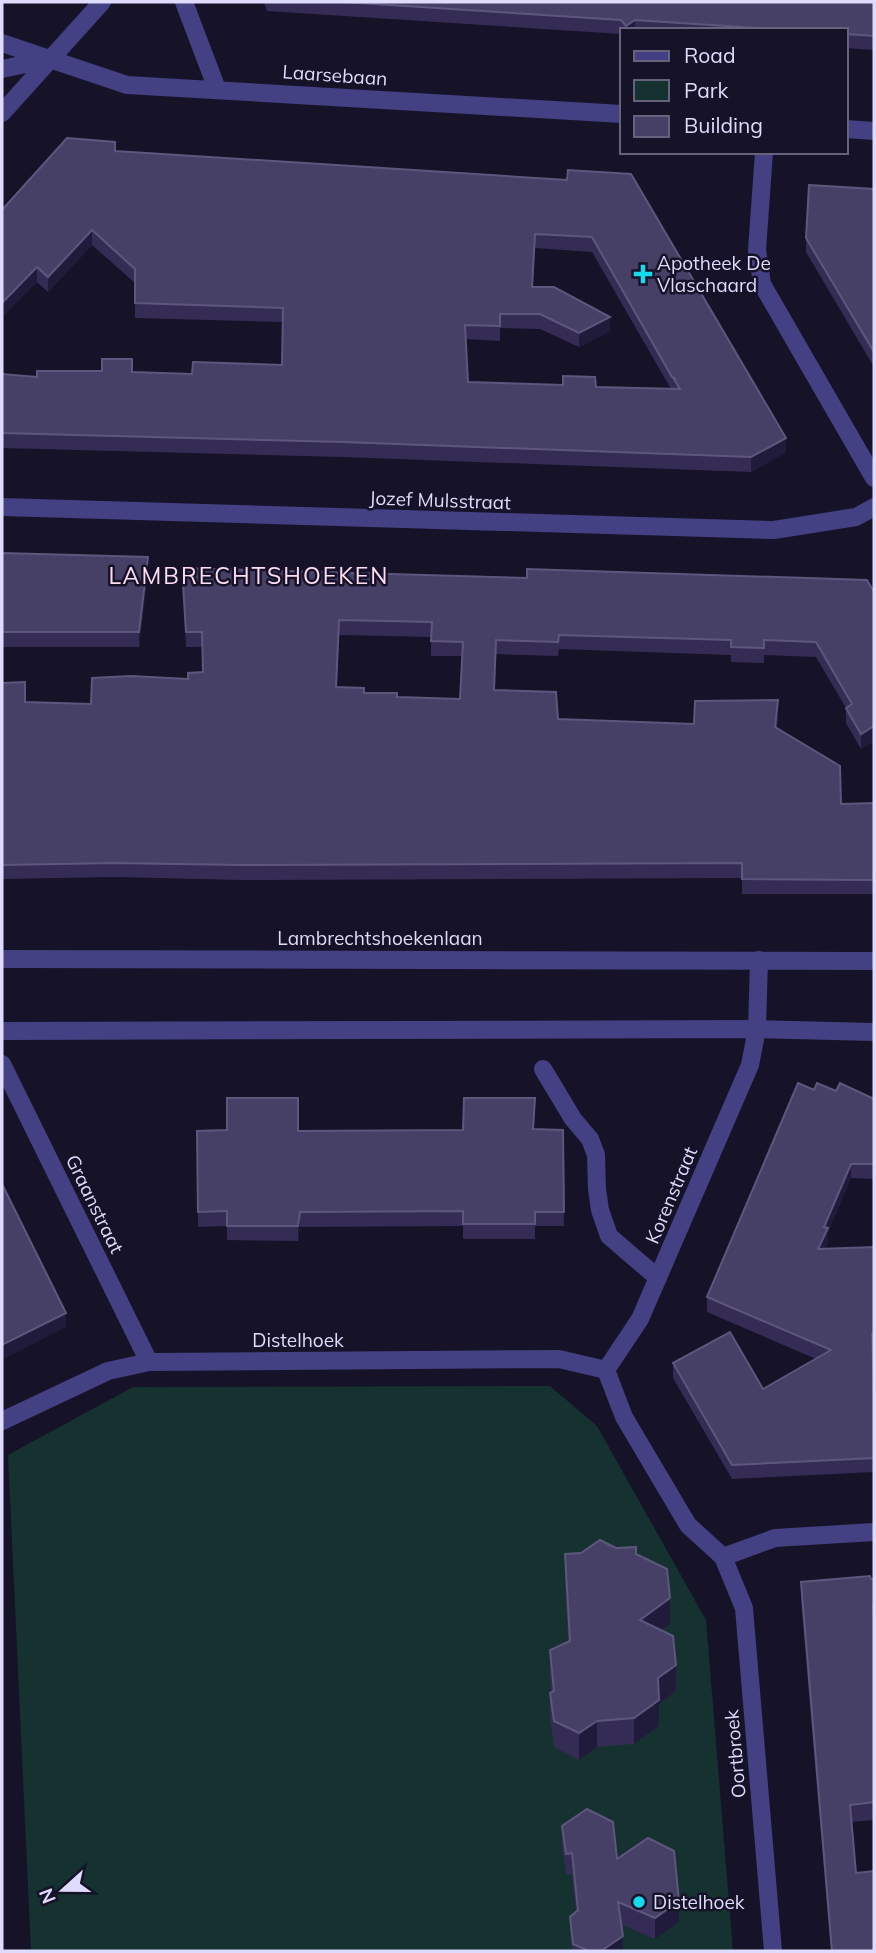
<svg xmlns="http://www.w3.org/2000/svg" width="876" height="1953" font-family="Mulish,sans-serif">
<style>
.green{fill:#153130}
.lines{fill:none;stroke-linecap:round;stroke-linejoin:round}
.minor{stroke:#434083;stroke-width:18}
.wall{fill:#342c54;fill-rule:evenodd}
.shaded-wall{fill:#201a3b}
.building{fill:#463f66;stroke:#5e577d;stroke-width:2;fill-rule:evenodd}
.poi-dot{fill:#15daee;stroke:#161228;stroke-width:2.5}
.labels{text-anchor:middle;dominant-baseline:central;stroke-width:5;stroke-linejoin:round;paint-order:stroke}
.street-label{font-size:19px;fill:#dfdbfc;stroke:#161228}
.poi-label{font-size:19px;fill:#dfdbfc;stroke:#161228;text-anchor:start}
.quarter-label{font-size:23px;letter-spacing:2px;fill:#fdddf1;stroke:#161228}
</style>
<rect width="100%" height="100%" fill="#161228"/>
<!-- green -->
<path class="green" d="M 550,1386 L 597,1426 L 706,1620 L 733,1951 L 31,1951 L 8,1455 L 133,1387 Z"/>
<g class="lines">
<!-- minor -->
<g class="minor">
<path d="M 184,2 L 217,89"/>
<path d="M 2,43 L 127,85 L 622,114"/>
<path d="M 2,69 L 49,59"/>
<path d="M 2,113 L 102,2"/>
<path d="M 846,129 L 874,131"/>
<path d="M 764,152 L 757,250 L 762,284 L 874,478"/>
<path d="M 2,507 L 774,530 L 856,517 L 874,507"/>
<path d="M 2,959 L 874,961"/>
<path d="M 2,1031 L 757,1029 L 874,1032"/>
<path d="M 2,1064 L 149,1362"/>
<path d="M 543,1069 L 573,1119 L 590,1139 L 596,1155 L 597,1189 L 600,1210 L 609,1236 L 658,1278"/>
<path d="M 606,1370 L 624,1417 L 688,1525 L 723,1557 L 744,1608 L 773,1951"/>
<path d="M 606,1370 L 640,1319 L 750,1065 L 757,1029 L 759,960"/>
<path d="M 2,1421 L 108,1371 L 149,1362 L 559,1359 L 606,1370"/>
<path d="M 723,1557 L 775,1538 L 874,1532"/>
</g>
</g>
<!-- wall -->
<g class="wall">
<path d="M 264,2 L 874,2 L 874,50 L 846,48 L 846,30 L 622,30 L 622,35 L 621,34 L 267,11 Z"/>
<path d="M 115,151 L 567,180 L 786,452 L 751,472 L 343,457 L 2,448 L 2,374 L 37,377 L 132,372 L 192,374 L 282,365 L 283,322 L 135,318 L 135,283 L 92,245 L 48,292 L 37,282 L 2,317 L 2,210 ZM 535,248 L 592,252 L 671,389 L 468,382 L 466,339 L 500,341 L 500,328 L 540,329 L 579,347 L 610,331 L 533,287 Z"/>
<path d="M 874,189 L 874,367 L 806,252 L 806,238 Z"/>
<path d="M 2,553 L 148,571 L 139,647 L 2,647 Z"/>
<path d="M 182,568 L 874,592 L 874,741 L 861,749 L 846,723 L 846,708 L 816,657 L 764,655 L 764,663 L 731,662 L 731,655 L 559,649 L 558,656 L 496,654 L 494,690 L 558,719 L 694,724 L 778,715 L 777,728 L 841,804 L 874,803 L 874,894 L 742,894 L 742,878 L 242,880 L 114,877 L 2,879 L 2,683 L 25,702 L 91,704 L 188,679 L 203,672 L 202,647 L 186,647 ZM 339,635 L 431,637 L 431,656 L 462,656 L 460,699 L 397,697 L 337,687 Z"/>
<path d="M 814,1090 L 836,1091 L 874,1099 L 874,1179 L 851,1178 L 828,1232 L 828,1243 L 825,1249 L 874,1247 L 874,1349 L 873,1349 L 874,1388 L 874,1472 L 732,1479 L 673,1378 L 673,1363 L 763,1389 L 816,1359 L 707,1312 L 707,1297 Z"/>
<path d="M 535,1113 L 534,1129 L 563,1130 L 564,1226 L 535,1226 L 535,1239 L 463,1239 L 463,1226 L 300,1227 L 298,1241 L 227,1240 L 227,1226 L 198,1227 L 197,1131 L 463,1130 Z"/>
<path d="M 616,1548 L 636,1554 L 670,1624 L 662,1630 L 676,1691 L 659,1704 L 659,1726 L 634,1744 L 597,1747 L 579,1760 L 554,1747 L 550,1719 L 550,1693 L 551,1692 L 550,1676 L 550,1650 L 568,1642 L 565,1581 L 565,1554 L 581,1553 Z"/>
<path d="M 871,1579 L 874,1579 L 874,1820 L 851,1822 L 856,1873 L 874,1951 L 831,1951 L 801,1600 L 801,1582 Z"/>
<path d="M 562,1826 L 617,1859 L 679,1922 L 655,1939 L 622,1925 L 623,1951 L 572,1951 L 570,1917 L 576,1912 L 572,1874 L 566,1875 L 562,1847 Z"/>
</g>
<!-- shaded-wall -->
<g class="shaded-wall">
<path d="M 635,20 L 635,30 L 626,30 L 626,26 Z"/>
<path d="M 92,230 L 92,245 L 48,292 L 48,277 Z"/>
<path d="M 37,267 L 37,282 L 2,317 L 2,303 Z"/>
<path d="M 610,317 L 610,331 L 579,347 L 579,333 Z"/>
<path d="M 786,438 L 786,452 L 751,472 L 751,457 Z"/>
<path d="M 148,557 L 148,571 L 139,647 L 139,632 Z"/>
<path d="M 874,726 L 874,741 L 861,749 L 861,734 Z"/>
<path d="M 851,1164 L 851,1178 L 828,1232 L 828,1243 L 818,1263 L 818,1249 L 824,1227 Z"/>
<path d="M 300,1212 L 300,1227 L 298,1241 L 298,1226 Z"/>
<path d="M 66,1313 L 66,1327 L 2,1360 L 2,1345 Z"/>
<path d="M 670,1598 L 670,1624 L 640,1646 L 640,1620 Z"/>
<path d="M 676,1665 L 676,1691 L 659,1704 L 659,1726 L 634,1744 L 634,1718 L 658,1678 Z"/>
<path d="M 597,1721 L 597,1747 L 579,1760 L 579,1733 Z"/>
<path d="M 679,1901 L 679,1922 L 655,1939 L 655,1918 Z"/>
<path d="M 623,1936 L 623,1951 L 601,1951 Z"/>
</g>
<!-- building -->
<g class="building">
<path d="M 343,2 L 874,2 L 874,36 L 846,34 L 846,30 L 786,30 L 635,20 L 626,26 L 621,20 Z"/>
<path d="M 67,138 L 115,142 L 115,151 L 321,164 L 567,180 L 568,170 L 631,174 L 786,438 L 751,457 L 343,442 L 2,433 L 2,374 L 37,377 L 37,371 L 102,371 L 102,359 L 132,359 L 132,372 L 192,374 L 193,362 L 282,365 L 283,308 L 135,303 L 135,269 L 92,230 L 48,277 L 37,267 L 2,303 L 2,210 ZM 535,234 L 592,237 L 672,377 L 676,379 L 674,379 L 680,389 L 596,387 L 595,377 L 563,376 L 563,385 L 468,382 L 465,325 L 500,326 L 500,314 L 540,314 L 579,333 L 610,317 L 554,287 L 532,287 Z"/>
<path d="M 809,185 L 874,189 L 874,352 L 806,238 Z"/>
<path d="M 2,553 L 148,557 L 139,632 L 2,632 Z"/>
<path d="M 182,568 L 527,578 L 527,569 L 867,580 L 874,592 L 874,726 L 861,734 L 846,708 L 852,704 L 816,642 L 764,640 L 764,648 L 731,647 L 731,640 L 559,635 L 558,642 L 496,640 L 494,690 L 556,692 L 558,719 L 694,724 L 695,701 L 778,700 L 775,727 L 840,766 L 841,804 L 874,803 L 874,880 L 742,879 L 742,863 L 242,865 L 114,863 L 2,865 L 2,683 L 25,682 L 25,702 L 91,704 L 92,678 L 131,676 L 188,679 L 188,673 L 203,672 L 202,632 L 186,632 ZM 339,620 L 432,622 L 431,641 L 463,642 L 460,699 L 397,697 L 397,693 L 364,693 L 364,688 L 336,687 Z"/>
<path d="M 798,1083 L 814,1090 L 817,1083 L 836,1091 L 840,1083 L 874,1099 L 874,1164 L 851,1164 L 824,1227 L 828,1228 L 818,1249 L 874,1247 L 874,1334 L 872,1334 L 874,1388 L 874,1458 L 732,1465 L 673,1363 L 730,1332 L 763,1389 L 831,1350 L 707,1297 Z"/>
<path d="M 227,1098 L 298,1098 L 298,1131 L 463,1130 L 464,1098 L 535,1098 L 533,1129 L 563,1130 L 564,1212 L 535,1212 L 535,1224 L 463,1224 L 463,1211 L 300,1212 L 298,1226 L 227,1226 L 227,1211 L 198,1212 L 197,1131 L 227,1130 Z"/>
<path d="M 2,1184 L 66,1313 L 2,1345 Z"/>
<path d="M 600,1540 L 616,1548 L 636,1547 L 636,1554 L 667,1569 L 670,1598 L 640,1620 L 673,1636 L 676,1665 L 658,1678 L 659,1700 L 634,1718 L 597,1721 L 579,1733 L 554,1721 L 550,1693 L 554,1691 L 550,1650 L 570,1641 L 565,1554 L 581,1553 Z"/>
<path d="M 870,1576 L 871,1579 L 874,1579 L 874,1606 L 873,1606 L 874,1618 L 874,1802 L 850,1805 L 856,1873 L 874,1871 L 874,1951 L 832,1951 L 801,1582 Z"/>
<path d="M 587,1809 L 613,1822 L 617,1859 L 648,1838 L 674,1851 L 679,1901 L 655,1918 L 618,1902 L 623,1936 L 601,1951 L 589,1951 L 573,1944 L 570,1917 L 578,1910 L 572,1853 L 566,1854 L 562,1826 Z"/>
</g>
<!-- markers -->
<g class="poi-dot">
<path d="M639.5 263.5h7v7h7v7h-7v7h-7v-7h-7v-7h7z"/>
<circle cx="639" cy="1902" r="7"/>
</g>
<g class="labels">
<!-- street labels -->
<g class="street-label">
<text transform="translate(335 75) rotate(4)">Laarsebaan</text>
<text transform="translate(440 500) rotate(2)">Jozef Mulsstraat</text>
<text x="380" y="938">Lambrechtshoekenlaan</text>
<text transform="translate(671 1195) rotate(-67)">Korenstraat</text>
<text transform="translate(95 1204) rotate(64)">Graanstraat</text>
<text x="298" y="1340">Distelhoek</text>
<text transform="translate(735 1754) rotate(-95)">Oortbroek</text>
</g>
<!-- poi labels -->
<g class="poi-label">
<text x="657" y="263">Apotheek De<tspan x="657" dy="22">Vlaschaard</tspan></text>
<text x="653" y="1902">Distelhoek</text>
</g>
<!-- quarter labels -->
<g class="quarter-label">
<text x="249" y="575">LAMBRECHTSHOEKEN</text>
</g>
</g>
<!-- border -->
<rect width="876" height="1953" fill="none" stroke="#dfdbfc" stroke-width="7"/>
<!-- legend -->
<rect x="620" y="28" width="228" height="126" fill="#161228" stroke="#66627d" stroke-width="2"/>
<rect x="634" y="51" width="35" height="10" fill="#434083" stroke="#66627d" stroke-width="2"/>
<text x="684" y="63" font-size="21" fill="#dfdbfc">Road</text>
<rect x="634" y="80" width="35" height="21" fill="#153130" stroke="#66627d" stroke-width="2"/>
<text x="684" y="98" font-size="21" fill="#dfdbfc">Park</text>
<rect x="634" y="116" width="35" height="21" fill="#463f66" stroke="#66627d" stroke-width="2"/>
<text x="684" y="133" font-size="21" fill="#dfdbfc">Building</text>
<!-- north arrow -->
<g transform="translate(63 1890) rotate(249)" stroke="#161228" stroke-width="5" paint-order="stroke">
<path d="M0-5L12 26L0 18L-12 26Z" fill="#dfdbfc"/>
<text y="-10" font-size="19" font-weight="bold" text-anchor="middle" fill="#dfdbfc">N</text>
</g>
</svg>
